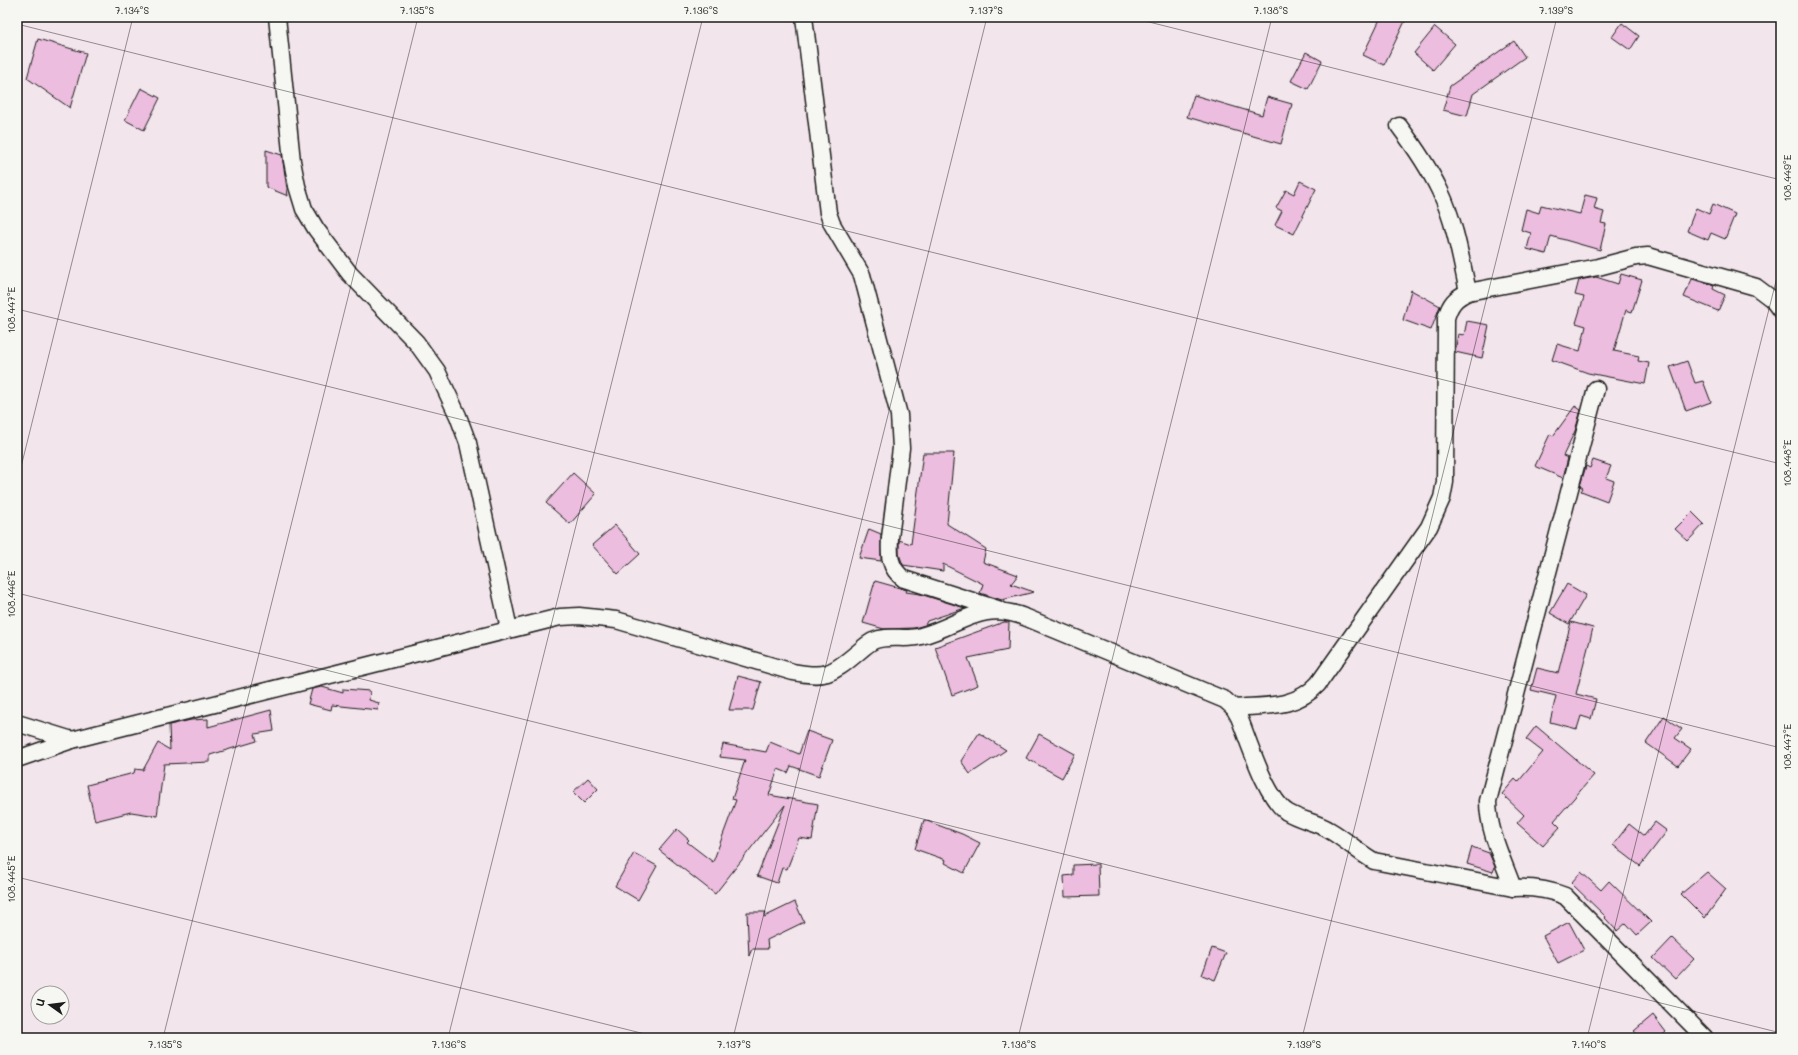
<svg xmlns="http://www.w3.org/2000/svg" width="1798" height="1055" font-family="Mali,sans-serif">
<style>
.building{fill:#ecbdde;stroke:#1c1c1c}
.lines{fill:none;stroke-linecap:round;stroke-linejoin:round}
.street-casing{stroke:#1c1c1c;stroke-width:19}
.street{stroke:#f6f6f2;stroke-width:16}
.ticks{fill:none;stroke:#1c1c1c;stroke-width:1;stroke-opacity:0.45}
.neatline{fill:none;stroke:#1c1c1c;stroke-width:1.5}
.ticks-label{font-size:10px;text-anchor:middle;fill:#1c1c1c}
</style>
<rect width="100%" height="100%" fill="#f3e5ec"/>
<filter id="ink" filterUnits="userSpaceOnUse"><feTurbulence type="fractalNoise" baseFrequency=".025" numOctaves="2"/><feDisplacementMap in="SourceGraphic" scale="8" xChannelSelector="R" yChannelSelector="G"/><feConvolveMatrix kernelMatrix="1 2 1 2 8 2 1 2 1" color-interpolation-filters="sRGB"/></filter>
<g filter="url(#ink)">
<!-- building -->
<g class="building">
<path d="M 1381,17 L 1407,17 L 1384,65 L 1363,55 Z"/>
<path d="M 1622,23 L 1639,36 L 1630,50 L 1612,37 Z"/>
<path d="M 1435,27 L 1455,44 L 1433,70 L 1414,53 Z"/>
<path d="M 38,39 L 86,53 L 70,108 L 27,78 Z"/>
<path d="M 1514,41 L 1525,57 L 1473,94 L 1467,116 L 1443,110 L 1450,86 Z"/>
<path d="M 1306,52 L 1322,61 L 1308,89 L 1291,81 Z"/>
<path d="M 141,88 L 160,98 L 144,130 L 125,120 Z"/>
<path d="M 1194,95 L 1262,115 L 1267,97 L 1292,104 L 1281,144 L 1187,117 Z"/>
<path d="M 266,150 L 282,155 L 288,196 L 266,187 Z"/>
<path d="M 1300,181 L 1316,189 L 1294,234 L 1275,225 L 1282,211 L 1276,208 L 1286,190 L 1294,194 Z"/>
<path d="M 1585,195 L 1597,198 L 1594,209 L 1604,212 L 1601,223 L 1606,224 L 1600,250 L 1551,236 L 1546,254 L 1527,249 L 1531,233 L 1521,230 L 1526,209 L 1539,213 L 1541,205 L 1580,214 Z"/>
<path d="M 1713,204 L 1735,214 L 1725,239 L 1711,233 L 1708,240 L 1687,231 L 1696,208 L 1709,214 Z"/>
<path d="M 1621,274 L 1642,280 L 1632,312 L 1626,310 L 1614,351 L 1639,356 L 1638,361 L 1649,363 L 1645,384 L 1588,373 L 1552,360 L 1557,344 L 1580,351 L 1586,326 L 1576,323 L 1584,297 L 1575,295 L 1579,280 L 1596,277 L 1618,284 Z"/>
<path d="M 1692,279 L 1714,285 L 1713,289 L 1725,295 L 1718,311 L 1684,297 Z"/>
<path d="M 1411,290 L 1440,306 L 1431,330 L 1403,320 Z"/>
<path d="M 1467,321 L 1489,325 L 1482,358 L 1455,352 L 1458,334 L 1464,335 Z"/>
<path d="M 1687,361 L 1695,383 L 1703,381 L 1711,402 L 1686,411 L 1670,367 Z"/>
<path d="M 1575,406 L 1581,410 L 1575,431 L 1563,456 L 1568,458 L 1563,478 L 1535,466 L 1550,434 L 1553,436 Z"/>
<path d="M 923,453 L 954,453 L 947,524 L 986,549 L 983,562 L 1018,575 L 1011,584 L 1034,592 L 1002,600 L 980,593 L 983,584 L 943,564 L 943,571 L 903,565 L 899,554 L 899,540 L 911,544 Z"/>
<path d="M 1593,460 L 1611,466 L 1606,478 L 1614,481 L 1607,501 L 1581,491 L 1583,488 L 1580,486 L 1586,466 L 1590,468 Z"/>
<path d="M 573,473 L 596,494 L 570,524 L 546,503 Z"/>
<path d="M 1692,512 L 1704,524 L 1688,541 L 1675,529 Z"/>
<path d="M 615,525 L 640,554 L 618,574 L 592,545 Z"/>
<path d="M 869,529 L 881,534 L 881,561 L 859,558 Z"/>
<path d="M 875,581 L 907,590 L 906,592 L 920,594 L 965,608 L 927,621 L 925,625 L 914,628 L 884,629 L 863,623 Z"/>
<path d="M 1567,584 L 1586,595 L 1569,624 L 1550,613 Z"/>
<path d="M 1004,622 L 1009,622 L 1008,650 L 968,658 L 978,685 L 952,695 L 935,647 Z"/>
<path d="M 1571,622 L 1593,628 L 1576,694 L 1596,699 L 1591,719 L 1581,716 L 1577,729 L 1550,722 L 1556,696 L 1531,690 L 1537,668 L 1558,673 Z"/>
<path d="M 738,676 L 761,682 L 753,710 L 729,710 Z"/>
<path d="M 322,687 L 343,693 L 343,689 L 370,691 L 369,700 L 379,703 L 378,710 L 332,705 L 331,710 L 308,704 L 312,689 Z"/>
<path d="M 271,710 L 274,731 L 255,734 L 257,741 L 210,755 L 210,762 L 164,764 L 157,816 L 131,812 L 95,821 L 87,785 L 134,773 L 135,769 L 143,770 L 158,743 L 170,750 L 169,725 L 191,720 L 208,719 L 208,727 Z"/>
<path d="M 1664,716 L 1682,729 L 1675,738 L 1691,749 L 1678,766 L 1646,743 Z"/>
<path d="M 1536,726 L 1594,775 L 1554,821 L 1560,827 L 1543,846 L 1517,823 L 1524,815 L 1502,794 L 1515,779 L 1518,782 L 1543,752 L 1526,739 Z"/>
<path d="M 807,731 L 832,740 L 819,776 L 791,766 L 788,773 L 778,769 L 769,795 L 818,804 L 812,840 L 799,838 L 787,869 L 782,868 L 777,883 L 757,876 L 785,805 L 715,894 L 659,850 L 677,829 L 689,840 L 687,842 L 713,862 L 736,800 L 732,799 L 745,760 L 720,757 L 723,744 L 766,752 L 770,742 L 799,754 Z"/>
<path d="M 979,733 L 1006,750 L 970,774 L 961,761 Z"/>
<path d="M 1039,734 L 1075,754 L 1062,778 L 1026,758 Z"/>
<path d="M 588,778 L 598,789 L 584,803 L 573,792 Z"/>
<path d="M 924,820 L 962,834 L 980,843 L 964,873 L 945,863 L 946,860 L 915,849 Z"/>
<path d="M 1655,822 L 1667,831 L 1640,866 L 1613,845 L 1629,824 L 1644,836 Z"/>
<path d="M 1472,847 L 1489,853 L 1495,867 L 1493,872 L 1467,864 Z"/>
<path d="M 634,853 L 657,866 L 638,900 L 615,886 Z"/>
<path d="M 1098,864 L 1099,896 L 1065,897 L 1064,876 L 1073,875 L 1073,865 Z"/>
<path d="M 1581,872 L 1601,890 L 1609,881 L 1651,922 L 1637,935 L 1626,923 L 1617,931 L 1605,918 L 1606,917 L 1571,883 Z"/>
<path d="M 1707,872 L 1726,889 L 1705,918 L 1681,894 Z"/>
<path d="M 795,902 L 804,922 L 767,940 L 768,949 L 752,949 L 749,956 L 747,912 L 766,912 L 764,917 Z"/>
<path d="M 1569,922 L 1584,950 L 1558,963 L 1543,936 Z"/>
<path d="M 1672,938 L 1694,959 L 1675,979 L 1653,958 Z"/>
<path d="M 1212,948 L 1226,953 L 1215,980 L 1202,975 Z"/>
<path d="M 1653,1015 L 1666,1032 L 1660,1038 L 1641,1038 L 1634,1031 Z"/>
</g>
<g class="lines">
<!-- street casing -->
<g class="street-casing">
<g id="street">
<path d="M 277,17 L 292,161 L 297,186 L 304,209 L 316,229 L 350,274 L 416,342 L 437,371 L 458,416 L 468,443 L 509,629"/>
<path d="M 804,17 L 828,213 L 832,224 L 862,275 L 899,415 L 901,448 L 890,538 C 889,555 889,568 904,579 L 998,609"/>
<path d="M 1399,126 C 1414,146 1429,168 1440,191 C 1455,222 1461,259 1468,292"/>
<path d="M 1234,708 C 1265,705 1295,709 1318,684 L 1429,527 L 1442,498 L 1445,482 L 1446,318 C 1450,304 1455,298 1468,292 L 1598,267 L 1636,257 L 1648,256 L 1756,287 L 1772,299 L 1781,311"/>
<path d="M 17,723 L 72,740"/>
<path d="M 17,759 L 72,740 L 560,617 L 579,616 L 616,620 L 793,672 C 825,678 831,675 856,654 C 861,650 867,644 873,641 C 888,634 906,641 921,636 C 962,625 981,599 1027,618 L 1225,700 L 1234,708 L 1239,717 C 1249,742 1266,798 1287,812 C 1300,820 1316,822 1329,830 C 1345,839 1358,852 1374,861 L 1513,888 C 1531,887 1548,889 1565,896 L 1705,1038"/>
<path d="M 1513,888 C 1503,860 1488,831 1488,801 L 1596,389"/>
</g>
</g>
<!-- street -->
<use href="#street" class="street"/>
</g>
</g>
<!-- ticks -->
<path class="ticks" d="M 1129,17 L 1781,180M 17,24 L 1781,464M 17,309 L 1781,748M 17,483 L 133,17M 17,593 L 1781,1033M 17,877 L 661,1038M 163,1038 L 418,17M 448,1038 L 703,17M 733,1038 L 987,17M 1018,1038 L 1272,17M 1302,1038 L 1557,17M 1587,1038 L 1781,261"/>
<!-- margin -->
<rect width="1798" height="1055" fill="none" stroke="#f6f6f2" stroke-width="44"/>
<!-- north arrow -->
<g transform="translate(50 1005) rotate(284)"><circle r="19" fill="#f6f6f2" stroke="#9f9f9c"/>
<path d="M0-3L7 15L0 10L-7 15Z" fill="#1c1c1c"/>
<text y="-6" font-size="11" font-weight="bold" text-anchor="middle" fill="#1c1c1c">U</text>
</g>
<rect x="22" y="22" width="1754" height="1011" class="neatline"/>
<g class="ticks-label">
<text x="132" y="14">7.134°S</text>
<text x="417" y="14">7.135°S</text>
<text x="701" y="14">7.136°S</text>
<text x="986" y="14">7.137°S</text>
<text x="1271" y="14">7.138°S</text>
<text x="1556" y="14">7.139°S</text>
<text transform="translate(1787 178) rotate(-90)" y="4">108.449°E</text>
<text transform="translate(11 310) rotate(-90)" y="4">108.447°E</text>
<text transform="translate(1787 463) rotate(-90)" y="4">108.448°E</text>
<text transform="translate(11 594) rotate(-90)" y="4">108.446°E</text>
<text transform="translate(1787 747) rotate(-90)" y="4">108.447°E</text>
<text transform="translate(11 879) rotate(-90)" y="4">108.445°E</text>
<text x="165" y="1048">7.135°S</text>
<text x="449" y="1048">7.136°S</text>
<text x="734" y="1048">7.137°S</text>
<text x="1019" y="1048">7.138°S</text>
<text x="1304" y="1048">7.139°S</text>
<text x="1589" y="1048">7.140°S</text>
</g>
</svg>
